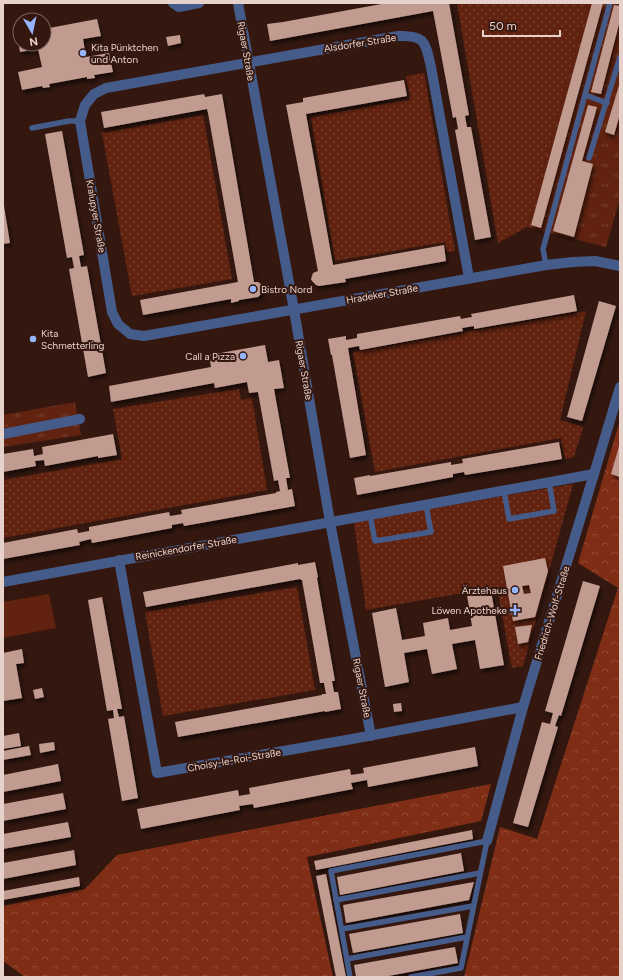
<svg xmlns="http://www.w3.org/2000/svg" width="623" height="980" font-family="Figtree,sans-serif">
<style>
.grass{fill:url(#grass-tufts)}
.forest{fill:url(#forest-crowns)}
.park{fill:url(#park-dots)}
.pitch{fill:#61220f}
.building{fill:#c19b90;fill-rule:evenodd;filter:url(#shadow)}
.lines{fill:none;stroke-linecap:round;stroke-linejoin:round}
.lane{stroke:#455b8a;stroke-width:5.5}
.street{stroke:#455b8a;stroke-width:10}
.poi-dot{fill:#95b6fd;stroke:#341810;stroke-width:1.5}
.labels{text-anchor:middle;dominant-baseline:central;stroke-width:4;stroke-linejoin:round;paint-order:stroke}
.street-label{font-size:10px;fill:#e6d1cb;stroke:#341810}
.poi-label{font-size:10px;fill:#e6d1cb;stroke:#341810;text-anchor:start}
</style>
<defs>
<pattern id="grass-tufts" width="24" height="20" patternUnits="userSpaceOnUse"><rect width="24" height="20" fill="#61220f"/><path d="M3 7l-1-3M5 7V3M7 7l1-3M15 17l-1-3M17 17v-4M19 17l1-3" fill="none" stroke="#784131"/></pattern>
<pattern id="forest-crowns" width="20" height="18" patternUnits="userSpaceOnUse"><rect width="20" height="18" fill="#802d15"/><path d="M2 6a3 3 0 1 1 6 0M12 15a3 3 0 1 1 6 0" fill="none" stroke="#924a36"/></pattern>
<pattern id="park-dots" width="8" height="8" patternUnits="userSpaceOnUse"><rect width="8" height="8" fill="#61220f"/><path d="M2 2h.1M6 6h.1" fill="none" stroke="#784131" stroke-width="1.8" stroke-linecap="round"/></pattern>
<filter id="shadow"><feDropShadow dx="2" dy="3.5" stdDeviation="2" flood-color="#0009"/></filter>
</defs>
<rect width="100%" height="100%" fill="#341810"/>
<!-- grass -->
<g class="grass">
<path d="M 588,3 L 620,3 L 620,198 L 606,247 L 527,227 Z"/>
<path d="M 75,402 L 81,435 L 3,447 L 3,415 Z"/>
</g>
<!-- forest -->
<g class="forest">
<path d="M 620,420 L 620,977 L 464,977 L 500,827 L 537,839 L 618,588 L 578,563 Z"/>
<path d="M 491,784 L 481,821 L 307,857 L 333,977 L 25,977 L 3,961 L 3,906 L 85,889 L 117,855 Z"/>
</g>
<!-- park -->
<g class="park">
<path d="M 457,3 L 588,3 L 527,227 L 498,243 Z"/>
<path d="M 424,73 L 455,251 L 447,252 L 445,242 L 335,261 L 311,117 L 410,99 L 406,76 Z"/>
<path d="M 203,115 L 232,279 L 132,296 L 102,133 Z"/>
<path d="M 586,311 L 560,420 L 583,427 L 574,457 L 565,459 L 561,438 L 375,472 L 353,352 Z"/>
<path d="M 239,389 L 241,400 L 252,398 L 267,490 L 3,538 L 3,480 L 122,459 L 113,409 Z"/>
<path d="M 573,484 L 523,666 L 512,668 L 497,587 L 366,610 L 354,522 Z"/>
<path d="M 297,587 L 315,690 L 163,716 L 145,612 Z"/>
</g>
<!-- pitch -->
<path class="pitch" d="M 49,594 L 56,628 L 3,638 L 3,602 Z"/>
<!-- building -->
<g class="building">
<path d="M 387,3 L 449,3 L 469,115 L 465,116 L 467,127 L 471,127 L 491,237 L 475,240 L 455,130 L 458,129 L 456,117 L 453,118 L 433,11 L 270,41 L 267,24 L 283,22 Z"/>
<path d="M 592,3 L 603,3 L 541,228 L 531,225 Z"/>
<path d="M 614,5 L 620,6 L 620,20 L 601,94 L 591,92 Z"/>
<path d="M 97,19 L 101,36 L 83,39 L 86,57 L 109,53 L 113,72 L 94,75 L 95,78 L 87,79 L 87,77 L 49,84 L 50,87 L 43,88 L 42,86 L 22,90 L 18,72 L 42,67 L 38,49 L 20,52 L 17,35 L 20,34 L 20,44 L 44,44 L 44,29 Z"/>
<path d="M 180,35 L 181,43 L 168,46 L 166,37 Z"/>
<path d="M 404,80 L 407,96 L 306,114 L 333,265 L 444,245 L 446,261 L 345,279 L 346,282 L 319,286 L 316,285 L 312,281 L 311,279 L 313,273 L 318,271 L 286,105 L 303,102 L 303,98 Z"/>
<path d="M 620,82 L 620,114 L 614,135 L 605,132 Z"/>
<path d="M 204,94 L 205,97 L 222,94 L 254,282 L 258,282 L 262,285 L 264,290 L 263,292 L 258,297 L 239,300 L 239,301 L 231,303 L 231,299 L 143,315 L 140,300 L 238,282 L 208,113 L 207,109 L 104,128 L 101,112 Z"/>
<path d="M 588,105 L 597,107 L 582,161 L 593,164 L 574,237 L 553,231 Z"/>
<path d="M 62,131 L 84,255 L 79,256 L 81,267 L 87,266 L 106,373 L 88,377 L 69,269 L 74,268 L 72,257 L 67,258 L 45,134 Z"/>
<path d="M 3,206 L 4,206 L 10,243 L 3,244 Z"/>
<path d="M 574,295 L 577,311 L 474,329 L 474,326 L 462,328 L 463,331 L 360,350 L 359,346 L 348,348 L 366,455 L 350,458 L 332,355 L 331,355 L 328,339 L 346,336 L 346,340 L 357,338 L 357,334 L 460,316 L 461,319 L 466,318 L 472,317 L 471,314 Z"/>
<path d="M 599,301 L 616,306 L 582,421 L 567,417 Z"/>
<path d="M 265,345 L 268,362 L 279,360 L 284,388 L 274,389 L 290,478 L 286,478 L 288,490 L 292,489 L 295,506 L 184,526 L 183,523 L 172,525 L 172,528 L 92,543 L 91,539 L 79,542 L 80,545 L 3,559 L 3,543 L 77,529 L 78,533 L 89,531 L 89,527 L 169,512 L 170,516 L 182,514 L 181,510 L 276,493 L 276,492 L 280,491 L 278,480 L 274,481 L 258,392 L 249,393 L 247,382 L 215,388 L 214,383 L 111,402 L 109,386 L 211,367 L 209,355 Z"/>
<path d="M 113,434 L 117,455 L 98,458 L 98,456 L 45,466 L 44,460 L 35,461 L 36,466 L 3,472 L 3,454 L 33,449 L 34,456 L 43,454 L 42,447 Z"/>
<path d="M 559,442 L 562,459 L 465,475 L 464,472 L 453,474 L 453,477 L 357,495 L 354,478 L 370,475 L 370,476 L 451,462 L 451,465 L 463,463 L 462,459 Z"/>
<path d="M 620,443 L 620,477 L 611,474 Z"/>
<path d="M 545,558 L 548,571 L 535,617 L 513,621 L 503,566 ZM 529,585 L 531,593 L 524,594 L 522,586 Z"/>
<path d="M 315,562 L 318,577 L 317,578 L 335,681 L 332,681 L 334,692 L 338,692 L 341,709 L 325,712 L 325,711 L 178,737 L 175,722 L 322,695 L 322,694 L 326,694 L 324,683 L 320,683 L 302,580 L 301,580 L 300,579 L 146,607 L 143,592 L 298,563 L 298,565 Z"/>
<path d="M 583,581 L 600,586 L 561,716 L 559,715 L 555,726 L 558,727 L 528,827 L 513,823 L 542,722 L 550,724 L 553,713 L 545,711 Z"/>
<path d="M 491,591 L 504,665 L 480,669 L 475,640 L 452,644 L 457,669 L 432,674 L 427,649 L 404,653 L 409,682 L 385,687 L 372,613 L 396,608 L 402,640 L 425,636 L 423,623 L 448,618 L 450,630 L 472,626 L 467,595 Z"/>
<path d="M 102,597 L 122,709 L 117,709 L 119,717 L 124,716 L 138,798 L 122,801 L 108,719 L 114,718 L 113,710 L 107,711 L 88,600 Z"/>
<path d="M 532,625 L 528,642 L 518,644 L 515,627 Z"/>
<path d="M 22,649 L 24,663 L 16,664 L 22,698 L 3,701 L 3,653 Z"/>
<path d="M 42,688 L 44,697 L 35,699 L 33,690 Z"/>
<path d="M 401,703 L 402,711 L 394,712 L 393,704 Z"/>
<path d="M 19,733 L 21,746 L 3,749 L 3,736 Z"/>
<path d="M 54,742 L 55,750 L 40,753 L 39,744 Z"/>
<path d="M 29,746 L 31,755 L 3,760 L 3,751 Z"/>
<path d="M 475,747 L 478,766 L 368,787 L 367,780 L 351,783 L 353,789 L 254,808 L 253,804 L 239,806 L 240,810 L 141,829 L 137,809 L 238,790 L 239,796 L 250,794 L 249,788 L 350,769 L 351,775 L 364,773 L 363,768 Z"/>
<path d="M 58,764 L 61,781 L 3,792 L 3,775 Z"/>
<path d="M 63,793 L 66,809 L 3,821 L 3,804 Z"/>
<path d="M 68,822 L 71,837 L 3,849 L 3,834 Z"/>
<path d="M 472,830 L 473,839 L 316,870 L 314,861 Z"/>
<path d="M 74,850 L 76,865 L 3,879 L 3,863 Z"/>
<path d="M 461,853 L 464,871 L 340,895 L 337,877 Z"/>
<path d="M 326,874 L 346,977 L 336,977 L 316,876 Z"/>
<path d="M 79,877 L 80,886 L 3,900 L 3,891 Z"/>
<path d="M 474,882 L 469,900 L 346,923 L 343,905 Z"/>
<path d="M 460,914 L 463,933 L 353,953 L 349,934 Z"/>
<path d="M 455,947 L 458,963 L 383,977 L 356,977 L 354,965 Z"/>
</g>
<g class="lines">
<!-- lane -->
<g class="lane">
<path d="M 585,95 L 607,103"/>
<path d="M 32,128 L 69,121 L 80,121"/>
<path d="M 589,158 L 620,57"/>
<path d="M 546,265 L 543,249 L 610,3"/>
<path d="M 504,491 L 509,519 L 554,511 L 549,482"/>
<path d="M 370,515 L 375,541 L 431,532 L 426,505"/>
<path d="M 336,900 L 480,873"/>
<path d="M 342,929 L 473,906"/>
<path d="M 347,959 L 467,937"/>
<path d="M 350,977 L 331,871 L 487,841 L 461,968 L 411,977"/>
</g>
<!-- street -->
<g class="street">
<path d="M 173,3 L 179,7 L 199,3"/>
<path d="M 238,3 L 294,310 L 330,522 L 371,736"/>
<path d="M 469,278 L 431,67 C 425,42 426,35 398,36 L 106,88 L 94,94 L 85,105 L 80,121 L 112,312 L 118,324 L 130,334 L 144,336 L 546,265 L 573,262 L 595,261 L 620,266"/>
<path d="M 3,434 L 80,419"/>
<path d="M 119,560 L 157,773 L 352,739 L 523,707"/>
<path d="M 3,582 L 594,474"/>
<path d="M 487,841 L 523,707 L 594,474 L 620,387"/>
</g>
</g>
<!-- markers -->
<g class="poi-dot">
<circle cx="83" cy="53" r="4"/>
<circle cx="253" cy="289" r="4"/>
<circle cx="33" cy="339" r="4"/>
<circle cx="243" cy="356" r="4"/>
<circle cx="515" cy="590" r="4"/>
<path d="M513 604h4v4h4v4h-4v4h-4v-4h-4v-4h4z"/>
</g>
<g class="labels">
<!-- street labels -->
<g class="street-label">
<text transform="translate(360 43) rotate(-9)">Alsdorfer Straße</text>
<text transform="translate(246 51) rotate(80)">Rigaer Straße</text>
<text transform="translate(96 216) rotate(80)">Kralupyer Straße</text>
<text transform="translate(382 294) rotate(-10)">Hradeker Straße</text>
<text transform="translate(304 370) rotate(80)">Rigaer Straße</text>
<text transform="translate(186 548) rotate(-10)">Reinickendorfer Straße</text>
<text transform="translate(552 613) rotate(-73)">Friedrich-Wolf-Straße</text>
<text transform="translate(362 688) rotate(79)">Rigaer Straße</text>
<text transform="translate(234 760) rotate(-10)">Choisy-le-Roi-Straße</text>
</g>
<!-- poi labels -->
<g class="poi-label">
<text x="91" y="47">Kita Pünktchen<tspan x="91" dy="12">und Anton</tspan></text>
<text x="261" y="289">Bistro Nord</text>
<text x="41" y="333">Kita<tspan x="41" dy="12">Schmetterling</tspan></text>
<text x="235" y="356" text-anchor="end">Call a Pizza</text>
<text x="507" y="590" text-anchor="end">Ärztehaus</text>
<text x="507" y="610" text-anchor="end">Löwen Apotheke</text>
</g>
</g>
<!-- border -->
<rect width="623" height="980" fill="none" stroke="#e6d1cb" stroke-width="8"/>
<!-- north arrow -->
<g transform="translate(32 32) rotate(171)"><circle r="19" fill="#341810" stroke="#7b625b"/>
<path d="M0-3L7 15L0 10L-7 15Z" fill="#95b6fd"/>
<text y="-6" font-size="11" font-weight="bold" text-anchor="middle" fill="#e6d1cb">N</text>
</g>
<!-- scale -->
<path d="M483 30v6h77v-6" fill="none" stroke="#e6d1cb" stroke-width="2"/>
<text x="489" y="30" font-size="12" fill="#e6d1cb" stroke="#341810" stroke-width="3" paint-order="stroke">50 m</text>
</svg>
